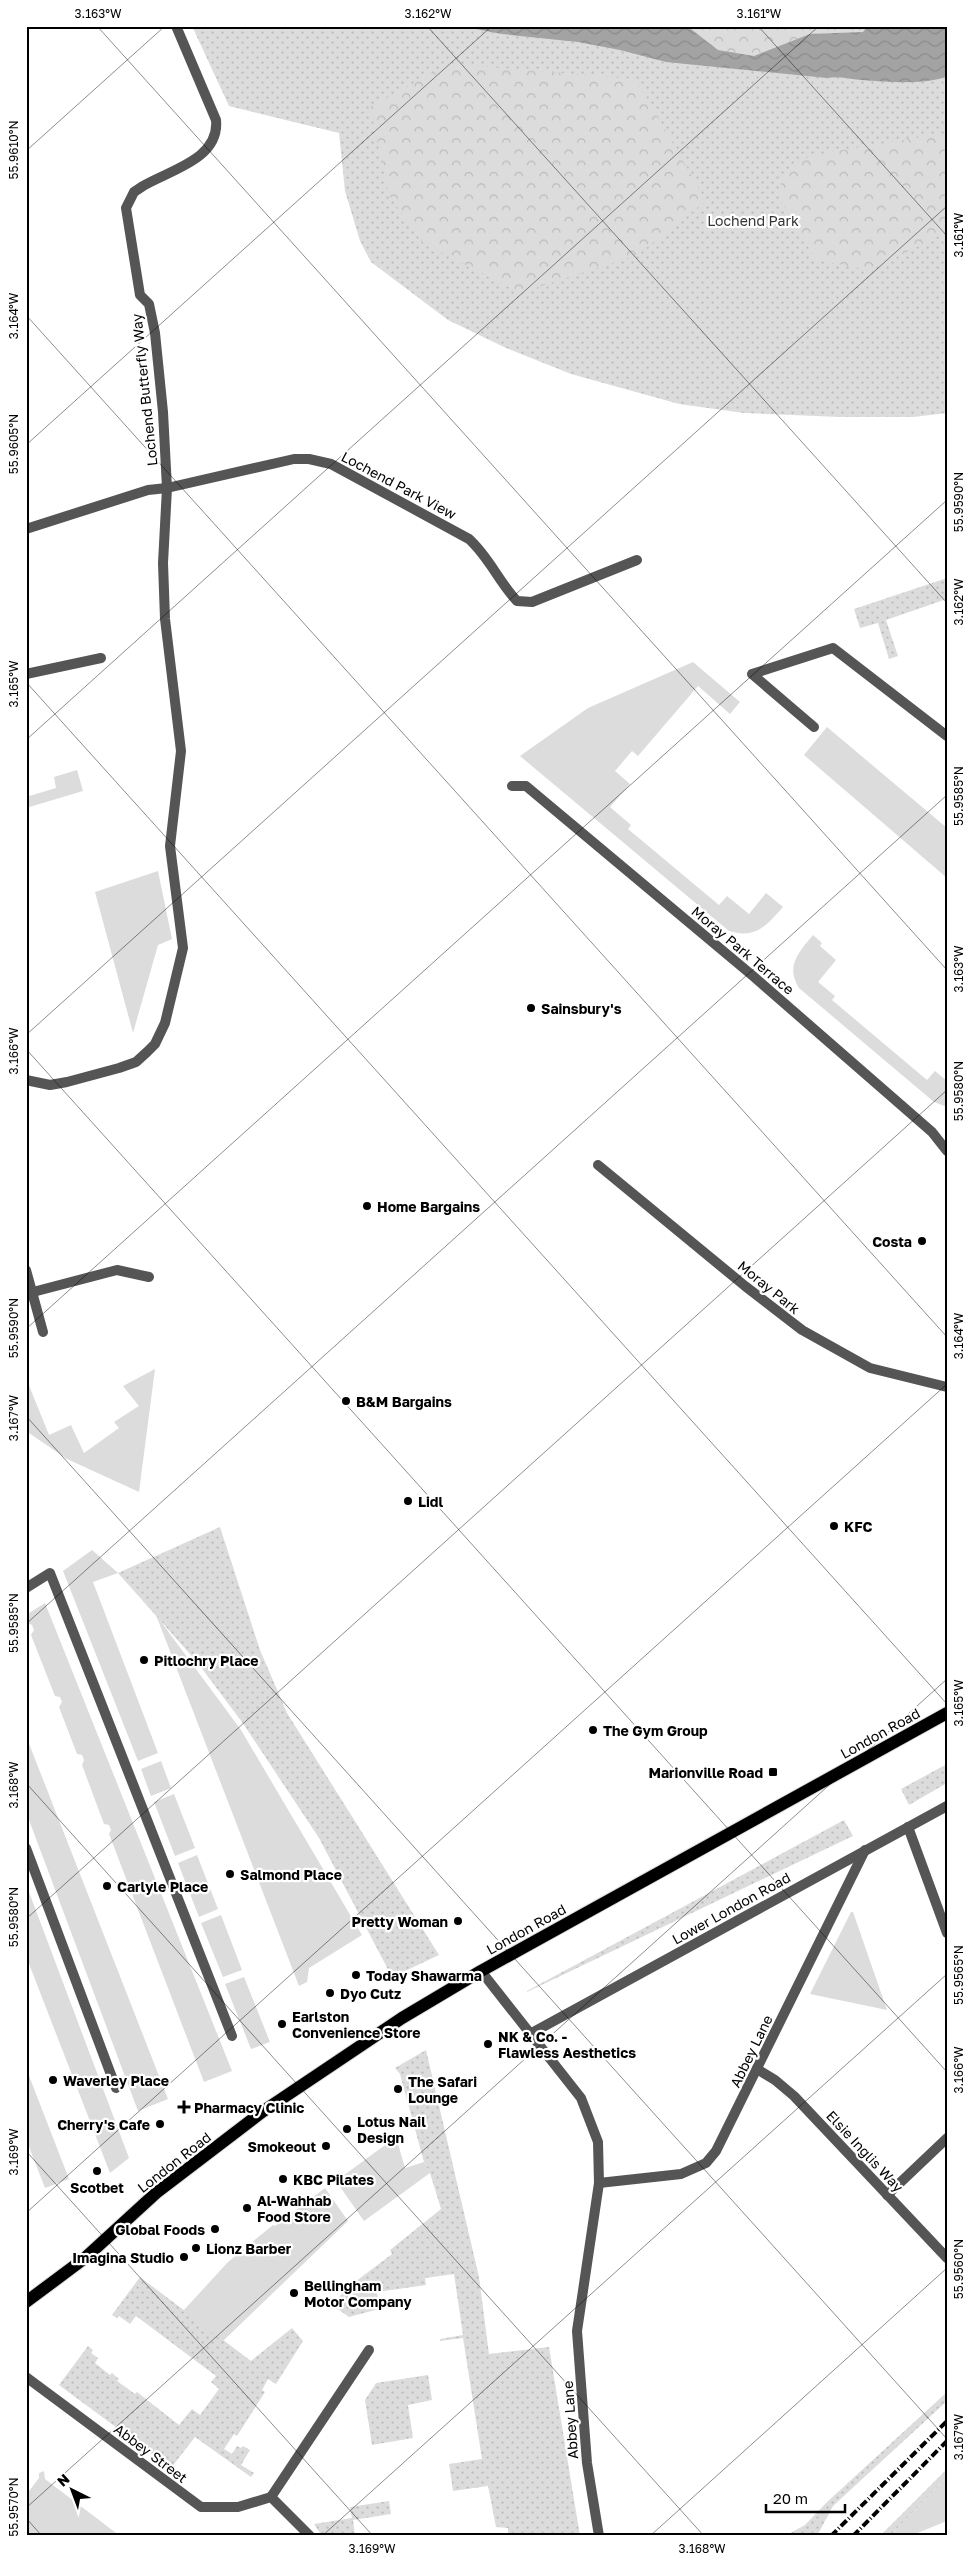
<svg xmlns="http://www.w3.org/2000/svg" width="973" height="2562" font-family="'Golos Text',sans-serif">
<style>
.grass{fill:url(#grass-dots)}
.forest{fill:url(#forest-crowns)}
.garden{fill:#dcdcdc}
.water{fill:url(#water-waves)}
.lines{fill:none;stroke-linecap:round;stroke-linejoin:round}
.primary-casing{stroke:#dbdbdb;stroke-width:14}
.minor{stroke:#555;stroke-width:10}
.primary{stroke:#000;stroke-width:12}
.rail{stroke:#000;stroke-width:4;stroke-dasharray:8 2.5 1 2.5;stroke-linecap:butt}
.ticks{fill:none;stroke:#000;stroke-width:1;stroke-opacity:0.45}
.poi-dot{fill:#000;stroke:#fff;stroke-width:2}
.labels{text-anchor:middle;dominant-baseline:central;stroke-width:4.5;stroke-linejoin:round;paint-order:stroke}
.park-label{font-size:14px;fill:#333;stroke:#fff}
.street-label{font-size:14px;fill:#000;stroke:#fff}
.poi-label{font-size:14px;font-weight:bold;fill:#000;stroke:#fff;text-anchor:start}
.neatline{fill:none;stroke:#000;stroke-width:2}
.ticks-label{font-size:12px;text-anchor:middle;fill:#000}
</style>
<defs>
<pattern id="grass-dots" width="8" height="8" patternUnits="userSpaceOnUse" patternTransform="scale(1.25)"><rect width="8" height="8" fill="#dcdcdc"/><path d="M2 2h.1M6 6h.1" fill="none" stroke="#bbb" stroke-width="1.8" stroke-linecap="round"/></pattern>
<pattern id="forest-crowns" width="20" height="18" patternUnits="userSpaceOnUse" patternTransform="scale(1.25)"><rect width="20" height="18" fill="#dcdcdc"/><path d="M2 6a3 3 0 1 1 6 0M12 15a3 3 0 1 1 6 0" fill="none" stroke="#bbb"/></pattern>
<pattern id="water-waves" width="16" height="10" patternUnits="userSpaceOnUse" patternTransform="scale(1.25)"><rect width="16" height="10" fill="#a3a3a3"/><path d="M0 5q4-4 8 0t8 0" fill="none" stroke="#8b8b8b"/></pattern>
</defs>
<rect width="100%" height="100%" fill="#fff"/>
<!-- grass -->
<g class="grass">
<path d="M 192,26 L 947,26 L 947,413 L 913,417 L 840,417 L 744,413 L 679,404 L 571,374 L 506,348 L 448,320 L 371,262 L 360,241 L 345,191 L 339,133 L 229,106 Z"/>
<path d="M 947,578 L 947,599 L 886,620 L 898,656 L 889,659 L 878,623 L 860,628 L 854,609 Z"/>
<path d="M 220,1527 L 260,1650 L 287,1713 L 439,1955 L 392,1977 L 319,1838 L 242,1722 L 197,1662 L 118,1573 Z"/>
<path d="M 947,1764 L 947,1783 L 909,1805 L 901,1789 Z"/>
<path d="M 844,1820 L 853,1836 L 527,1992 L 527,1991 Z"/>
<path d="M 426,2050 L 479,2277 L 489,2354 L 549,2347 L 580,2536 L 508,2536 L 508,2528 L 496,2527 L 488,2486 L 453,2491 L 449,2464 L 482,2459 L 463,2338 L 440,2341 L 440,2339 L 463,2335 L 454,2274 L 425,2278 L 426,2285 L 377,2292 L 379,2309 L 349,2317 L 331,2304 L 355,2282 L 392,2254 L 390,2250 L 441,2209 L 430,2173 L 424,2162 L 400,2074 L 395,2068 Z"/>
<path d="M 140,2277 L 251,2361 L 292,2328 L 303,2341 L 276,2384 L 268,2379 L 262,2390 L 265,2392 L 237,2436 L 234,2434 L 224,2449 L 232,2454 L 237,2446 L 241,2448 L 243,2446 L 250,2450 L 241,2465 L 254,2473 L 251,2477 L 195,2437 L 171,2468 L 59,2385 L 88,2346 L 93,2350 L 91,2353 L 98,2358 L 95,2363 L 110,2375 L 112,2373 L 119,2379 L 117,2381 L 135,2394 L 137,2392 L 179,2425 L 192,2409 L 200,2415 L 219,2389 L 211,2382 L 216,2376 L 136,2316 L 130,2324 L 119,2316 L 117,2318 L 112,2315 Z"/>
<path d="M 428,2375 L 432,2400 L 408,2405 L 413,2438 L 372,2445 L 365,2400 L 376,2383 Z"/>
<path d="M 947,2392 L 947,2401 L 833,2506 L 817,2536 L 785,2536 L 805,2525 L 826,2503 Z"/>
<path d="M 947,2469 L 947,2477 L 890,2536 L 880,2536 Z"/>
<path d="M 389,2501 L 391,2514 L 353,2520 L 355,2536 L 322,2536 L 314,2524 L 352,2518 L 350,2507 Z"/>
</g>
<!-- forest -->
<g class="forest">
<path d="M 688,26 L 868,26 L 863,32 L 810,34 L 754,56 L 718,50 Z"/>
<path d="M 450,64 L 636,79 L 706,201 L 637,255 L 520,293 L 423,243 L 389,195 L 370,107 Z"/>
<path d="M 947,133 L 947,232 L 870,270 L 816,260 L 780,200 L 781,175 L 811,155 Z"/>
</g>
<!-- garden -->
<g class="garden">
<path d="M 693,662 L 740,702 L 730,714 L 698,686 L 638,756 L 632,751 L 615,771 L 630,784 L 610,807 L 631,825 L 628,829 L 719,905 L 727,896 L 749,914 L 766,893 L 783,907 C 766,926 756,939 729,931 L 520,756 L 588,708 Z"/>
<path d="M 827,727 L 947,828 L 947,878 L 804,755 Z"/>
<path d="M 77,770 L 83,791 L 26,808 L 26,797 L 56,788 L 54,777 Z"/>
<path d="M 158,871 L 172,939 L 158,945 L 133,1033 L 95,892 Z"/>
<path d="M 813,935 L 822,943 L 820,946 L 836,960 L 818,982 L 835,996 L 832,1000 L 927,1080 L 935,1071 L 947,1081 L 947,1107 L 934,1102 L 799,988 C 785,966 799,952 813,935 Z"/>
<path d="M 155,1369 L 139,1492 L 67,1459 L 26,1431 L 26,1378 L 49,1435 L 71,1425 L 84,1453 L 119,1428 L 114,1422 L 139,1406 L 123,1386 Z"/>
<path d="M 92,1550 L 118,1573 L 93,1582 L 158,1753 L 138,1761 L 63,1571 Z"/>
<path d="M 45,1603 L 232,2071 L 204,2082 L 109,1834 L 111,1830 L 109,1825 L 104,1824 L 82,1765 L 84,1760 L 82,1755 L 77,1754 L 59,1707 L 62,1702 L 60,1697 L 55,1696 L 31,1635 L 34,1630 L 32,1625 L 26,1622 L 26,1615 Z"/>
<path d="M 156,1615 L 241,1730 L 362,1935 L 309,1968 L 307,1982 L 299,1986 Z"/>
<path d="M 26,1736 L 168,2099 L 138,2111 L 26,1812 Z"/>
<path d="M 161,1761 L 171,1788 L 151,1796 L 141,1769 Z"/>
<path d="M 174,1794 L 195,1848 L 175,1856 L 154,1802 Z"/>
<path d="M 197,1855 L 218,1909 L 199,1917 L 178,1863 Z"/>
<path d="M 26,1884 L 129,2158 L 110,2173 L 26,1956 Z"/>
<path d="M 851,1912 L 853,1912 L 887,2010 L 810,1994 Z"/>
<path d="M 221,1915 L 242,1970 L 223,1977 L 201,1923 Z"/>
<path d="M 244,1977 L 270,2042 L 251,2049 L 225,1984 Z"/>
<path d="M 26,2068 L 69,2179 L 45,2188 L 26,2139 Z"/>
<path d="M 396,2137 L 405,2168 L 424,2162 L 430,2173 L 364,2221 L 336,2181 Z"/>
<path d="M 325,2188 L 348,2221 L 223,2341 L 183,2311 L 228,2262 L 273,2225 L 275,2226 Z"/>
<path d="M 44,2471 L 45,2479 L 120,2536 L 26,2536 L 26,2495 L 39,2478 L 39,2473 Z"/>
<path d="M 947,2477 L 947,2521 L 910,2536 L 890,2536 Z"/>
</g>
<!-- water -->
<path class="water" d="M 460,26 L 687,26 L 718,50 L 754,56 L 810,34 L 863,32 L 868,26 L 947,26 L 947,77 C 918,85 891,82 861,80 C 848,79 839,76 827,78 L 666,62 L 620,50 L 578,42 L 502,34 Z"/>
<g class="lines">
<!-- primary casing -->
<g class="primary-casing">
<path id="primary" d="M 26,2302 L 85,2258 L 156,2193 L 262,2112 L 402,2018 L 481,1971 L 947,1713"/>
</g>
<!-- minor -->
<g class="minor">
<path d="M 26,529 L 148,490 L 167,488 L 294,459 L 309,459 L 331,464 L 469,539 C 489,557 499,582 517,601 L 532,602 L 637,560"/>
<path d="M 26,674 L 101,658"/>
<path d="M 814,727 L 752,674 L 833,648 L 947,736"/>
<path d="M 512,786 L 526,786 L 753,976 L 932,1132 L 947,1151"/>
<path d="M 26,1080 L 50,1085 L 67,1082 L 119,1068 L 136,1062 L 147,1052 L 155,1044 L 165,1023 L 183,948 L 170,846 L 181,751 L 165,619 L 163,563 L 167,488 L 163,412 L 155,333 L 149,304 L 140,295 L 126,208 L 134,192 L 143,186 C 170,170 220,159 216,120 L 176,26"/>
<path d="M 598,1165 L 745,1286 L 802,1330 L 870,1368 L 947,1387"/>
<path d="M 26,1270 L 43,1332"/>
<path d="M 33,1292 L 117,1270 L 149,1277"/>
<path d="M 26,1588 L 50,1573 L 232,2036"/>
<path d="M 908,1827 L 947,1933"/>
<path d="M 26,1848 L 116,2088"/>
<path d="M 481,1971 L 581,2098 L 598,2142 L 599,2183 L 577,2331 L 587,2463 L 599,2536"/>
<path d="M 530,2034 L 947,1806"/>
<path d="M 757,2069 L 775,2080 L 794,2096 L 947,2258"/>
<path d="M 599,2183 L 681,2174 L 706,2163 L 716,2151 L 865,1850"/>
<path d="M 887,2195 L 947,2138"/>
<path d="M 26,2377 L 201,2507 L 238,2507 L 271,2497 L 310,2536"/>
<path d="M 271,2497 L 369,2350"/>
</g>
<!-- primary -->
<use href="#primary" class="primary"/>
<!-- rail -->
<g class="rail">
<path d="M 831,2536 L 947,2421"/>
<path d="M 853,2536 L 947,2441"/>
</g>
</g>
<!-- ticks -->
<path class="ticks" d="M 97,26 L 947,970M 427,26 L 947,603M 758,26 L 947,236M 26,151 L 165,26M 26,315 L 947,1337M 26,445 L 492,26M 26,682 L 947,1704M 26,740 L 819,26M 26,1035 L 947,206M 26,1049 L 947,2072M 26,1329 L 947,500M 26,1416 L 947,2439M 26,1624 L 947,795M 26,1783 L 704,2536M 26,1919 L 947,1090M 26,2151 L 373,2536M 26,2213 L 947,1384M 26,2508 L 947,1679M 26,2518 L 42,2536M 322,2536 L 947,1974M 650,2536 L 947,2268"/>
<!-- markers -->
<g class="poi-dot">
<circle cx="531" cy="1008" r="5"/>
<circle cx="367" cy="1206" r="5"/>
<circle cx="922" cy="1241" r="5"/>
<circle cx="346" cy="1401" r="5"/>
<circle cx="408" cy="1501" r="5"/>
<circle cx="834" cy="1526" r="5"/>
<circle cx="144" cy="1660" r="5"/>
<circle cx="593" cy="1730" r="5"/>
<rect x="768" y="1767" width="10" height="10" rx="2.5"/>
<circle cx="230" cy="1874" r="5"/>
<circle cx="107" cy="1886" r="5"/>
<circle cx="458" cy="1921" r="5"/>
<circle cx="356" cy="1975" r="5"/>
<circle cx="330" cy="1993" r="5"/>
<circle cx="282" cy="2024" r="5"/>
<circle cx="488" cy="2044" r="5"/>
<circle cx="53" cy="2080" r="5"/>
<circle cx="398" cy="2089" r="5"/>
<path d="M181.5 2099.5h5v5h5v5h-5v5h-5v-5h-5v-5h5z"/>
<circle cx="160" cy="2124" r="5"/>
<circle cx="347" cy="2129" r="5"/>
<circle cx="326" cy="2146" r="5"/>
<circle cx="97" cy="2171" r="5"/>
<circle cx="283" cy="2179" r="5"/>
<circle cx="247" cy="2208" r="5"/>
<circle cx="215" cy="2229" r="5"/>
<circle cx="196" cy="2248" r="5"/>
<circle cx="184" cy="2257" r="5"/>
<circle cx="294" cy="2293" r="5"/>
</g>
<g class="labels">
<!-- park labels -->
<g class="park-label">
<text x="753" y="220">Lochend Park</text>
</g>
<!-- street labels -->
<g class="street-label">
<text transform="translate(144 390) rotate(-96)">Lochend Butterfly Way</text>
<text transform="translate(399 485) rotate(28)">Lochend Park View</text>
<text transform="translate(743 950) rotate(40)">Moray Park Terrace</text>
<text transform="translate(769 1287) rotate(39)">Moray Park</text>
<text transform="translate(880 1733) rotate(-29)">London Road</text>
<text transform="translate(731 1908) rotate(-29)">Lower London Road</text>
<text transform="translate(526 1929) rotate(-29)">London Road</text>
<text transform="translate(751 2051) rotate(-64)">Abbey Lane</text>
<text transform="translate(865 2151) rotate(47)">Elsie Inglis Way</text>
<text transform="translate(174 2162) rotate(-38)">London Road</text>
<text transform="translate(570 2420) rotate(-94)">Abbey Lane</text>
<text transform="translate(151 2453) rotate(37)">Abbey Street</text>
</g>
<!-- poi labels -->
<g class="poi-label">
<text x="541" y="1008">Sainsbury's</text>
<text x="377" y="1206">Home Bargains</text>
<text x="912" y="1241" text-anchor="end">Costa</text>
<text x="356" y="1401">B&amp;M Bargains</text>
<text x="418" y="1501">Lidl</text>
<text x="844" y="1526">KFC</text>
<text x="154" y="1660">Pitlochry Place</text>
<text x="603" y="1730">The Gym Group</text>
<text x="763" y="1772" text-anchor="end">Marionville Road</text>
<text x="240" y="1874">Salmond Place</text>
<text x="117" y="1886">Carlyle Place</text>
<text x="448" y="1921" text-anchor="end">Pretty Woman</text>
<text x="366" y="1975">Today Shawarma</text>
<text x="340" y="1993">Dyo Cutz</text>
<text x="292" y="2016">Earlston<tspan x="292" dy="16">Convenience Store</tspan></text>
<text x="498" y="2036">NK &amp; Co. -<tspan x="498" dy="16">Flawless Aesthetics</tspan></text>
<text x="63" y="2080">Waverley Place</text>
<text x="408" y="2081">The Safari<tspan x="408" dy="16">Lounge</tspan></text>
<text x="194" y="2107">Pharmacy Clinic</text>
<text x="357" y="2121">Lotus Nail<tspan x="357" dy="16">Design</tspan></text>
<text x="150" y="2124" text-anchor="end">Cherry's Cafe</text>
<text x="316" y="2146" text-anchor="end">Smokeout</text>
<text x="293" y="2179">KBC Pilates</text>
<text x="97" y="2187" text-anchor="middle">Scotbet</text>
<text x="257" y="2200">Al-Wahhab<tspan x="257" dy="16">Food Store</tspan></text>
<text x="205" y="2229" text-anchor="end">Global Foods</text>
<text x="206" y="2248">Lionz Barber</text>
<text x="174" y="2257" text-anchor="end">Imagina Studio</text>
<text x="304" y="2285">Bellingham<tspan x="304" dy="16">Motor Company</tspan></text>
</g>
</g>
<!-- border -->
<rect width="973" height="2562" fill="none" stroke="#ffffff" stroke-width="55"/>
<!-- north arrow -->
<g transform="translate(72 2490) rotate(318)" stroke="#ffffff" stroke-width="4" paint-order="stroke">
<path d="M0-4L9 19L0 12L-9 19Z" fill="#000000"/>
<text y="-8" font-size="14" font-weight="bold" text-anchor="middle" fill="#000000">N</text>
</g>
<!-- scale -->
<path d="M766 2504v8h79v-8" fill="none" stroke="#000000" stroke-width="2.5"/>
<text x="773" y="2504" font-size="15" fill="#000000" stroke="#ffffff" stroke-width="4" paint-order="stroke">20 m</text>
<rect x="28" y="28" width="918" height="2506" class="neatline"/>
<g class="ticks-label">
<text x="98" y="18">3.163°W</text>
<text x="428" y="18">3.162°W</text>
<text x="759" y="18">3.161°W</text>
<text transform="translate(14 150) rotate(-90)" y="4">55.9610°N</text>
<text transform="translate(959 235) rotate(-90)" y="4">3.161°W</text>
<text transform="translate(14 316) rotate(-90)" y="4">3.164°W</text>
<text transform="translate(14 444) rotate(-90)" y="4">55.9605°N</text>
<text transform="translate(959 502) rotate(-90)" y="4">55.9590°N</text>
<text transform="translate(959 602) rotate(-90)" y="4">3.162°W</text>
<text transform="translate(14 684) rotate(-90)" y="4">3.165°W</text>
<text transform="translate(959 796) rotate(-90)" y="4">55.9585°N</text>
<text transform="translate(959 969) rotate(-90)" y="4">3.163°W</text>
<text transform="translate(14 1051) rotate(-90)" y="4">3.166°W</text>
<text transform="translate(959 1091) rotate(-90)" y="4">55.9580°N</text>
<text transform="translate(14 1328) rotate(-90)" y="4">55.9590°N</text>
<text transform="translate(959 1336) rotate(-90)" y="4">3.164°W</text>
<text transform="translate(14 1418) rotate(-90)" y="4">3.167°W</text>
<text transform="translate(14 1623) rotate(-90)" y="4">55.9585°N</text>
<text transform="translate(959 1703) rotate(-90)" y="4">3.165°W</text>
<text transform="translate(14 1785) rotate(-90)" y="4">3.168°W</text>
<text transform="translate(14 1917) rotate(-90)" y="4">55.9580°N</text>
<text transform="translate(959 1975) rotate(-90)" y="4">55.9565°N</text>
<text transform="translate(959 2070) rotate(-90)" y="4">3.166°W</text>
<text transform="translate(14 2152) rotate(-90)" y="4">3.169°W</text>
<text transform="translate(959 2269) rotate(-90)" y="4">55.9560°N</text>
<text transform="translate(959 2437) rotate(-90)" y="4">3.167°W</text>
<text transform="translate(14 2507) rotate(-90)" y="4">55.9570°N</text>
<text x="372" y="2553">3.169°W</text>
<text x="702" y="2553">3.168°W</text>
</g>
</svg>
